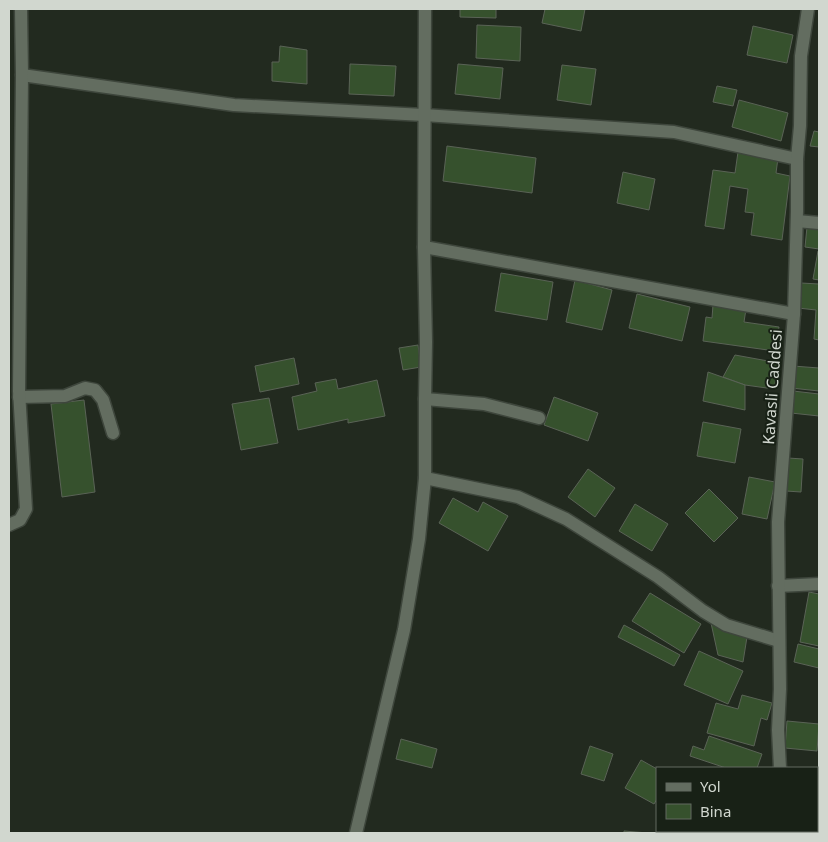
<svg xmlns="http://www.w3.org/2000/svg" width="828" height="842" font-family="'Noto Sans',sans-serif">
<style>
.building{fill:#36512d;stroke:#5a6356}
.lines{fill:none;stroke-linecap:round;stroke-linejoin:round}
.minor-casing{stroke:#3e463c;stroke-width:15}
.minor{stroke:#636d60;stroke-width:12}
.labels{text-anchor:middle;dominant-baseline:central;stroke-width:4;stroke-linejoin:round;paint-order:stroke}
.street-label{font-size:16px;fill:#d1d7cf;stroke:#182116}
</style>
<rect width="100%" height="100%" fill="#222a1f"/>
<!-- building -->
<g class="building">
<path d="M 460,9 L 496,9 L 496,18 L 460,17 Z"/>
<path d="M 545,9 L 585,9 L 581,31 L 542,23 Z"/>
<path d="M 477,25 L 521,27 L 520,61 L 476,58 Z"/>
<path d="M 753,26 L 793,35 L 787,63 L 747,55 Z"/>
<path d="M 280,46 L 307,50 L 307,84 L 272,81 L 272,62 L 279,62 Z"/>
<path d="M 350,64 L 396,66 L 394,96 L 349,94 Z"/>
<path d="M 458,64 L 503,68 L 500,99 L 455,94 Z"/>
<path d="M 562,65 L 596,69 L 591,105 L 557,100 Z"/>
<path d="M 717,86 L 737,90 L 733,106 L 713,102 Z"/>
<path d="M 739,100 L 788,113 L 781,141 L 732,127 Z"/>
<path d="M 814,131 L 819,132 L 819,147 L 810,146 Z"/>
<path d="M 447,146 L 536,158 L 532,193 L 443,181 Z"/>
<path d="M 738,152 L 778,158 L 776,173 L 790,176 L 782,240 L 751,235 L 754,213 L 745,212 L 748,189 L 730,186 L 724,229 L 705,226 L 713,170 L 735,173 Z"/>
<path d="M 623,172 L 655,179 L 649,210 L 617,203 Z"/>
<path d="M 807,227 L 819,228 L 819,249 L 805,247 Z"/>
<path d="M 818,251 L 819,252 L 819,280 L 813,279 Z"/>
<path d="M 501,273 L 553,282 L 547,320 L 495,311 Z"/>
<path d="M 575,280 L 612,290 L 602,330 L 566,322 Z"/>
<path d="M 801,283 L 819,284 L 819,340 L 814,339 L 816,310 L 798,308 Z"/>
<path d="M 637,294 L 690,307 L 682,341 L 629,328 Z"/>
<path d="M 713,305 L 746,309 L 744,322 L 779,327 L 775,351 L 703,341 L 706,317 L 712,318 Z"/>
<path d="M 418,345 L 421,367 L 403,370 L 399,348 Z"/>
<path d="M 735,355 L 779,363 L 774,389 L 745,385 L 723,377 Z"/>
<path d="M 294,358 L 299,384 L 260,392 L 255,366 Z"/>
<path d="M 793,366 L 819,368 L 819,391 L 791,388 Z"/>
<path d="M 708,372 L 745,385 L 745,410 L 703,401 Z"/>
<path d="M 336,379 L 338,389 L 377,380 L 385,416 L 348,423 L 348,419 L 298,430 L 292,397 L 317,391 L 315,383 Z"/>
<path d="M 793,391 L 819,394 L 819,416 L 791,413 Z"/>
<path d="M 554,397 L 598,413 L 588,441 L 544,425 Z"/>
<path d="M 269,398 L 278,443 L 241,450 L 232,404 Z"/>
<path d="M 84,400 L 95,492 L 62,497 L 51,404 Z"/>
<path d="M 703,422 L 741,429 L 735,463 L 697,456 Z"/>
<path d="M 788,458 L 803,459 L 801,492 L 786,491 Z"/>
<path d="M 588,469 L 615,488 L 595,517 L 568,497 Z"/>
<path d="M 749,477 L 775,482 L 767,519 L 742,514 Z"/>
<path d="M 709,489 L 738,518 L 714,542 L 685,513 Z"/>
<path d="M 453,498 L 478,512 L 483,502 L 508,516 L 488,551 L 439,523 Z"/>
<path d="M 635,504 L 668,524 L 652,551 L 619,531 Z"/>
<path d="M 809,592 L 819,594 L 819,646 L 800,642 Z"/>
<path d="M 650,593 L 701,624 L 684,653 L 632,621 Z"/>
<path d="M 711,623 L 747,637 L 743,662 L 718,655 Z"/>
<path d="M 624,625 L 680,655 L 674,666 L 618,637 Z"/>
<path d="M 798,644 L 819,649 L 819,668 L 794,662 Z"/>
<path d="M 699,651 L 743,671 L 728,704 L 684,685 Z"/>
<path d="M 742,695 L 772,703 L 767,720 L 761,718 L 754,746 L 707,733 L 716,703 L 738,709 Z"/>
<path d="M 787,721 L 819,724 L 817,751 L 785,748 Z"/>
<path d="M 709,736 L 762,754 L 757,768 L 726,768 L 690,756 L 693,746 L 704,750 Z"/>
<path d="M 401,739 L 437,749 L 432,768 L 396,759 Z"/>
<path d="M 590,746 L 613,754 L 604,781 L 581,774 Z"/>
<path d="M 641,760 L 657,769 L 657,799 L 654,804 L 625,788 Z"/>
<path d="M 817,786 L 819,787 L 819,815 L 817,814 Z"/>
<path d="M 817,822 L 819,823 L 819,833 L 796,833 L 797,831 L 817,831 Z"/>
<path d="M 624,831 L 648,833 L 624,833 Z"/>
</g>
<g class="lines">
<!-- minor casing -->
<g class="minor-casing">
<g id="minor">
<path d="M 22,75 L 234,105 L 424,115 L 674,132 L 797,159"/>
<path d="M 797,221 L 819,223"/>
<path d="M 424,247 L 794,314"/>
<path d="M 19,397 L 65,396 L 85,388 L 95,390 L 103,400 L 113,433"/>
<path d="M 425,399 L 484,404 L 539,418"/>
<path d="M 425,478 L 518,497 L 566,519 L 658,577 L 703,611 L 726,625 L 779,641"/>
<path d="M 9,525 L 20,520 L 26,509 L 19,391 L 22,75 L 21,9"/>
<path d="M 778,586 L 819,584"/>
<path d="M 780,768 L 778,730 L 780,689 L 778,522 L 794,314 L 797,211 L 797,159 L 800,126 L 801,56 L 808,9"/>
<path d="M 817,779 L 819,780"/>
<path d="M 356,833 L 404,630 L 419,539 L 425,478 L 425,399 L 426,342 L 424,247 L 425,9"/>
<path d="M 785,833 L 785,831"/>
</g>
</g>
<!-- minor -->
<use href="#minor" class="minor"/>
</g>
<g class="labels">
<!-- street labels -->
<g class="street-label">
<text transform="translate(772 387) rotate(-86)">Kavasli Caddesi</text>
</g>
</g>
<!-- border -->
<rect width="828" height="842" fill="none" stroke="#d1d7cf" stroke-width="20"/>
<!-- legend -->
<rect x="656" y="767" width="162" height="65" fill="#182116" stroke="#626a60"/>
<rect x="666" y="783" width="25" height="8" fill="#636d60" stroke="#626a60"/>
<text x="700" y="792" font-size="15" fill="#d1d7cf">Yol</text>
<rect x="666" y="804" width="25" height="15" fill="#36512d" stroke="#626a60"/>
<text x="700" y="817" font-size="15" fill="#d1d7cf">Bina</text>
</svg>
